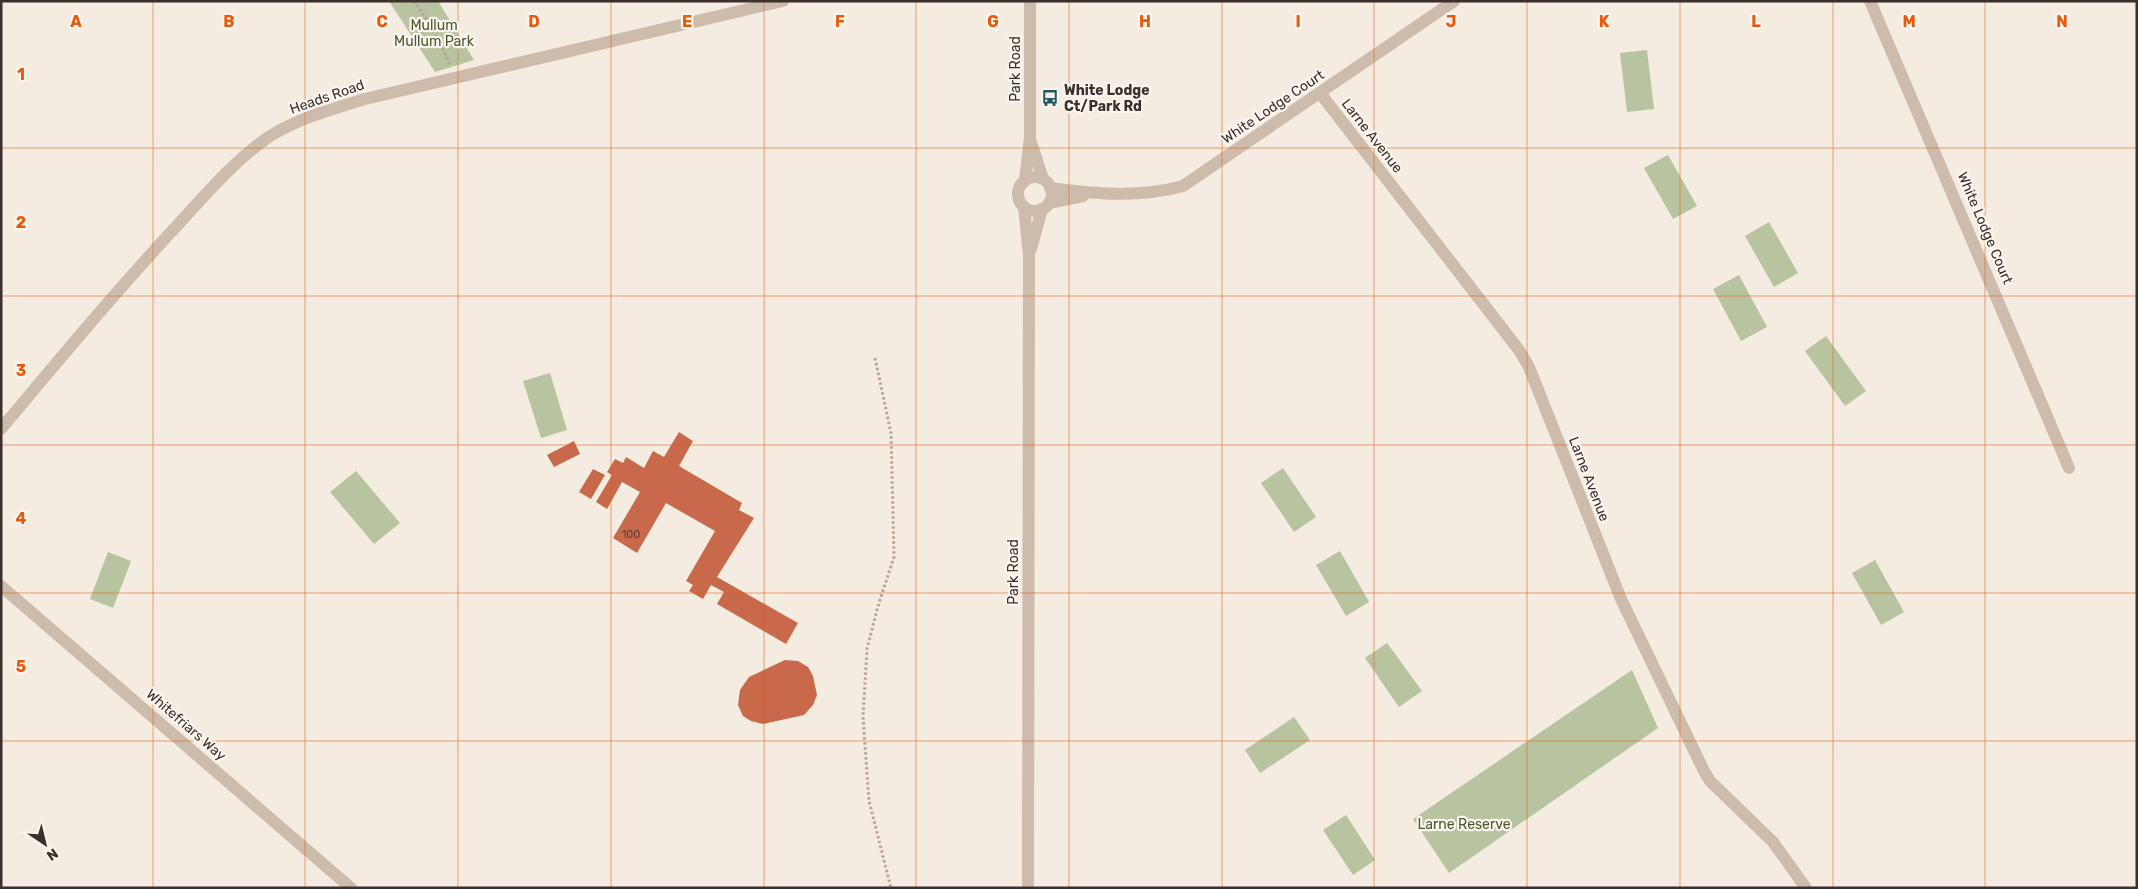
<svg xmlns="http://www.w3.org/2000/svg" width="2138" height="889" font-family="Rubik,sans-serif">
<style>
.green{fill:#b8c4a0}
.building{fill:#c8694b}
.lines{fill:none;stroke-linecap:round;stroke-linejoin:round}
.path{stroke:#b9a596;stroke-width:3;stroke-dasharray:2.5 2.5;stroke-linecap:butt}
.minor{stroke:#cdbbac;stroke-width:12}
.tertiary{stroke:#cdbbac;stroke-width:12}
.grid{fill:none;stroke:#e8590c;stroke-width:1;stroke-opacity:0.55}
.labels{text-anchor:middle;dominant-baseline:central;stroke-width:4.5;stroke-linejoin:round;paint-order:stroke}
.number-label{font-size:11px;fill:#5e3e33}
.park-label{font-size:14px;fill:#4a5a2e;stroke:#fbf5ee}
.street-label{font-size:14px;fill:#3b302b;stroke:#fbf5ee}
.poi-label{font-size:14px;font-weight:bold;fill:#3b302b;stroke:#fbf5ee;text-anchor:start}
.grid-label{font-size:16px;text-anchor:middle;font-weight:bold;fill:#e8590c;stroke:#fbf5ee;stroke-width:4.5;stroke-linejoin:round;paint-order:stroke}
</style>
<rect width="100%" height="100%" fill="#f4ebe1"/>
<!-- green -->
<g class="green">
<path d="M 389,1 L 438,1 L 474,60 L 435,72 Z"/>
<path d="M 1647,50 L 1654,109 L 1627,112 L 1620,53 Z"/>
<path d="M 1668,155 L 1697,206 L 1673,219 L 1644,168 Z"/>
<path d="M 1769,222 L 1798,273 L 1774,287 L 1745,236 Z"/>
<path d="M 1739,275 L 1767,327 L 1741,341 L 1713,289 Z"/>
<path d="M 1826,336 L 1866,391 L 1845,406 L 1805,351 Z"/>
<path d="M 550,373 L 567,430 L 541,438 L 523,381 Z"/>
<path d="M 1283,468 L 1316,517 L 1294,532 L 1261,483 Z"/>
<path d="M 356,471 L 400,523 L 374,544 L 330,492 Z"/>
<path d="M 1340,551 L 1369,602 L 1346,616 L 1316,565 Z"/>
<path d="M 108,552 L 131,561 L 113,608 L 90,599 Z"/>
<path d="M 1875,560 L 1904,612 L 1881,625 L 1852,573 Z"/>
<path d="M 1387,643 L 1422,691 L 1399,707 L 1365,658 Z"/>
<path d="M 1632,670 L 1658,728 L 1449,873 L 1413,819 Z"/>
<path d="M 1294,717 L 1310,740 L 1260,773 L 1245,750 Z"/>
<path d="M 1346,815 L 1375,860 L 1353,875 L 1323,830 Z"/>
</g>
<!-- building -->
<g class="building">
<path d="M 679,432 L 693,441 L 679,466 L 742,503 L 739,510 L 754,518 L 717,577 L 798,623 L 786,644 L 717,604 L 724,592 L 711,585 L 703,599 L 689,591 L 693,585 L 686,581 L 715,531 L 666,503 L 637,553 L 613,538 L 640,492 L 622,482 L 607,509 L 596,502 L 612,475 L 607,472 L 615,459 L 623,463 L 626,457 L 644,468 L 653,451 L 664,457 Z"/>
<path d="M 574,441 L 580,454 L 554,467 L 547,455 Z"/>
<path d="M 593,469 L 605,475 L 591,499 L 579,492 Z"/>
<path d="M 785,660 L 798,661 L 808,667 L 813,676 L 817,695 L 813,705 L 804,715 L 763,724 L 751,721 L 743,716 L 738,705 L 740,690 L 749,677 Z"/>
</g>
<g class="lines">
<!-- path -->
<g class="path">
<path d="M 414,1 L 432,28 L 451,66"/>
<path d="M 875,358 L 891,433 L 894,557 L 878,606 L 867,649 L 863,717 L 869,801 L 891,888"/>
</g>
<!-- minor -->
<g class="minor">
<path d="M 1870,1 L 2069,468"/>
<path d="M 1320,93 L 1519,350 L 1529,367 L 1621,599 L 1704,771 L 1710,781 L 1773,842 L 1806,888"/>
<path d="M 1050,188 C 1095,194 1140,198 1183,186 L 1454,1"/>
<path d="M 1049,203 L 1083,196"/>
<path d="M 1,429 C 57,362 113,295 172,231 C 202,199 233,161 270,136 C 299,118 332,109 365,99 L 783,1"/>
<path d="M 1,586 L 351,888"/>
</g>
<!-- tertiary -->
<g class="tertiary">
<path d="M 1031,142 L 1043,179"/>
<circle cx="1035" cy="194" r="17"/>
<path d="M 1025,181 L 1030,137 L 1030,1"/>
<path d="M 1024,207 L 1029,256 L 1028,888"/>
<path d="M 1031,249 L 1042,209"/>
</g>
</g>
<!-- grid -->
<path class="grid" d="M 153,1 L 153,888M 305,1 L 305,888M 458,1 L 458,888M 611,1 L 611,888M 764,1 L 764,888M 916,1 L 916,888M 1069,1 L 1069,888M 1222,1 L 1222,888M 1374,1 L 1374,888M 1527,1 L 1527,888M 1680,1 L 1680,888M 1833,1 L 1833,888M 1985,1 L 1985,888M 1,148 L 2137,148M 1,296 L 2137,296M 1,445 L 2137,445M 1,593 L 2137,593M 1,741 L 2137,741"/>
<!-- icons -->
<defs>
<g id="bus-bare" transform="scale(1.35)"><path d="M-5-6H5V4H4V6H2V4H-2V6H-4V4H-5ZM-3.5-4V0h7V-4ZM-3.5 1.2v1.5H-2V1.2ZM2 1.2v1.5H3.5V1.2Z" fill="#1f5a5e" stroke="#fbf5ee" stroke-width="2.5" paint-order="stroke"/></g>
</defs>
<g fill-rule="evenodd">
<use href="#bus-bare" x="1050" y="98"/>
</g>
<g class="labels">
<!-- number labels -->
<g class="number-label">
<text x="631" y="534">100</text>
</g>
<!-- park labels -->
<g class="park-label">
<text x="434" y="25">Mullum<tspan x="434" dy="16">Mullum Park</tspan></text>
<text x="1464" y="824">Larne Reserve</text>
</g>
<!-- street labels -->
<g class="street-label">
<text transform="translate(1015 69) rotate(-90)">Park Road</text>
<text transform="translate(327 97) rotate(-19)">Heads Road</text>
<text transform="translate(1273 107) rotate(-34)">White Lodge Court</text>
<text transform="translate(1372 136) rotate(52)">Larne Avenue</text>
<text transform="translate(1985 228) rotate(67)">White Lodge Court</text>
<text transform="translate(1589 479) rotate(69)">Larne Avenue</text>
<text transform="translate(1013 572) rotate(-90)">Park Road</text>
<text transform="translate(186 725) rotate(41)">Whitefriars Way</text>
</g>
<!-- poi labels -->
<g class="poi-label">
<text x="1064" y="90">White Lodge<tspan x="1064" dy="16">Ct/Park Rd</tspan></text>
</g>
</g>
<g class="grid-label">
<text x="76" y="27">A</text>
<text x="229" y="27">B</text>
<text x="382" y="27">C</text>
<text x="534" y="27">D</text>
<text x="687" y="27">E</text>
<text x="840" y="27">F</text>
<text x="993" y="27">G</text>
<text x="1145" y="27">H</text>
<text x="1298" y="27">I</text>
<text x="1451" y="27">J</text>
<text x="1604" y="27">K</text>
<text x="1756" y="27">L</text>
<text x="1909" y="27">M</text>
<text x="2062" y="27">N</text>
<text x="21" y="80">1</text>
<text x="21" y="228">2</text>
<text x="21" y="376">3</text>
<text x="21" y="524">4</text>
<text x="21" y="672">5</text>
</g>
<!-- border -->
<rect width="2138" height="889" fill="none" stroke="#3b302b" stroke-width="5"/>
<!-- north arrow -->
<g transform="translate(45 844) rotate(145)" stroke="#fbf5ee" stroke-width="4" paint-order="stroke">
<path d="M0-4L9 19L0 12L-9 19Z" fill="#3b302b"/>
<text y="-8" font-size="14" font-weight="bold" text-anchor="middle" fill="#3b302b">N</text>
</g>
</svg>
